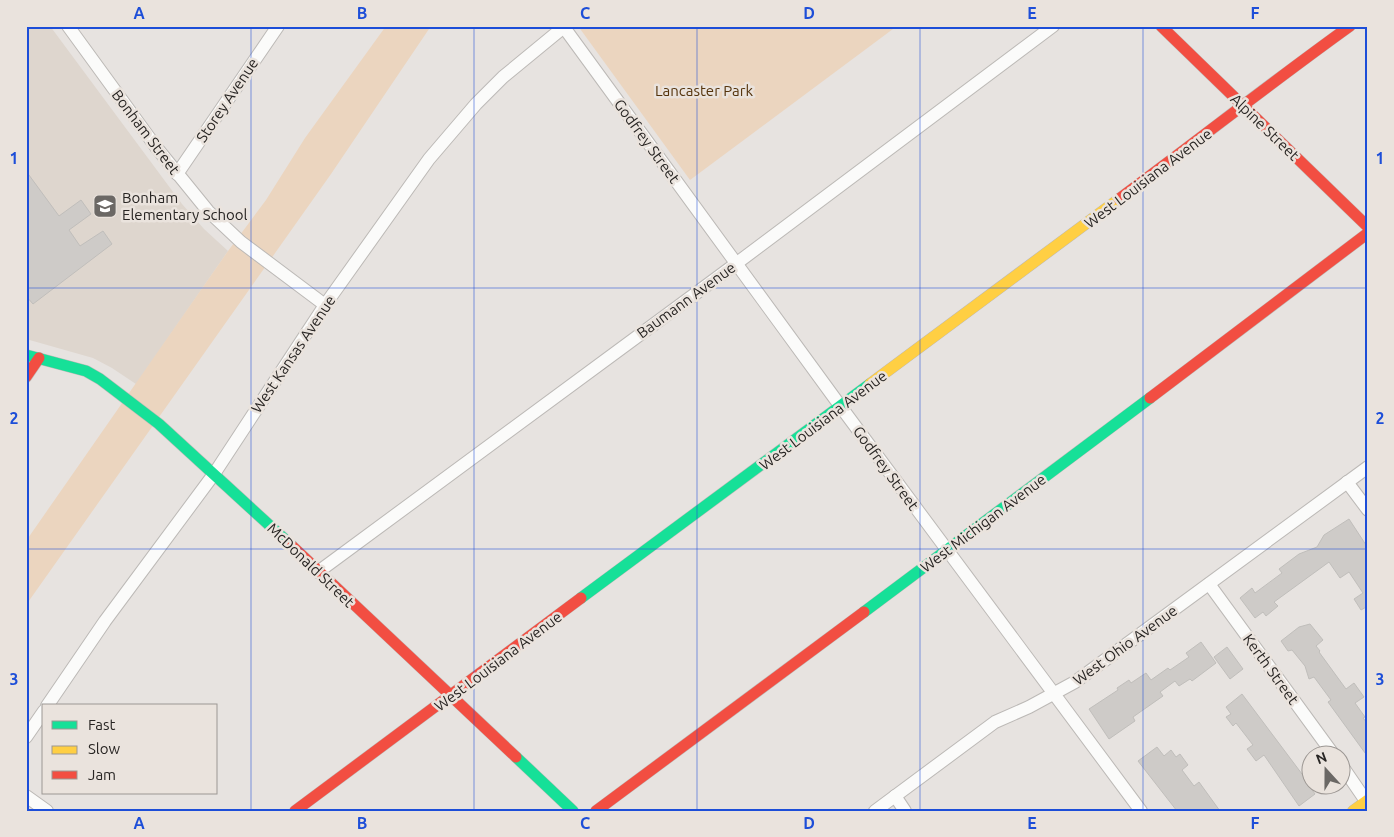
<svg xmlns="http://www.w3.org/2000/svg" width="1394" height="837" font-family="Ubuntu,sans-serif">
<style>
.built{fill:#ded6ce}
.green{fill:#ebd5bf}
.building{fill:#cecbc8;stroke:#c0bebb}
.lines{fill:none;stroke-linecap:round;stroke-linejoin:round}
.street-casing{stroke:#bcb9b6;stroke-width:14}
.fast-casing{stroke:#bcb9b6;stroke-width:12}
.slow-casing{stroke:#bcb9b6;stroke-width:12}
.jam-casing{stroke:#bcb9b6;stroke-width:12}
.street{stroke:#fbfbfa;stroke-width:12}
.fast{stroke:#16e098;stroke-width:11}
.slow{stroke:#ffcf43;stroke-width:11}
.jam{stroke:#f24e42;stroke-width:11}
.grid{fill:none;stroke:#1d4ed8;stroke-width:1;stroke-opacity:0.55}
.labels{text-anchor:middle;dominant-baseline:central;stroke-width:5;stroke-linejoin:round;paint-order:stroke}
.park-label{font-size:15px;fill:#55340c;stroke:#eae3dd}
.street-label{font-size:15px;fill:#282523;stroke:#eae3dd}
.poi-label{font-size:15px;fill:#282523;stroke:#eae3dd;text-anchor:start}
.neatline{fill:none;stroke:#1d4ed8;stroke-width:2}
.grid-label{font-size:16px;text-anchor:middle;font-weight:bold;fill:#1d4ed8}
</style>
<rect width="100%" height="100%" fill="#e7e3e0"/>
<!-- built -->
<path class="built" d="M 26,26 L 50,26 L 182,204 L 204,229 L 228,251 L 136,384 L 112,368 L 93,358 L 26,339 Z"/>
<!-- green -->
<g class="green">
<path d="M 386,26 L 431,26 L 331,174 L 26,605 L 26,541 L 228,251 L 266,200 L 305,138 Z"/>
<path d="M 578,26 L 897,26 L 690,180 Z"/>
</g>
<!-- building -->
<g class="building">
<path d="M 26,171 L 59,216 L 81,200 L 91,214 L 69,230 L 80,246 L 103,231 L 112,244 L 33,304 L 26,296 Z"/>
<path d="M 1349,519 L 1368,548 L 1368,606 L 1361,610 L 1354,599 L 1363,593 L 1349,572 L 1340,578 L 1329,562 L 1274,602 L 1278,606 L 1266,616 L 1263,612 L 1255,618 L 1240,598 L 1252,588 L 1255,593 L 1282,573 L 1279,569 L 1299,554 L 1317,547 L 1324,535 Z"/>
<path d="M 1310,624 L 1323,640 L 1316,646 L 1320,651 L 1319,652 L 1346,689 L 1354,683 L 1364,697 L 1355,703 L 1365,717 L 1363,718 L 1368,724 L 1368,757 L 1328,702 L 1331,700 L 1314,677 L 1309,679 L 1305,666 L 1292,650 L 1288,651 L 1281,641 L 1299,627 Z"/>
<path d="M 1201,642 L 1216,663 L 1192,681 L 1190,679 L 1179,686 L 1175,681 L 1160,692 L 1163,696 L 1133,717 L 1135,721 L 1109,739 L 1089,709 L 1118,690 L 1117,688 L 1129,680 L 1131,683 L 1146,673 L 1151,680 L 1168,668 L 1170,670 L 1189,657 L 1186,653 Z"/>
<path d="M 1227,647 L 1243,669 L 1230,679 L 1214,657 Z"/>
<path d="M 1242,694 L 1302,774 L 1303,773 L 1310,782 L 1308,784 L 1315,794 L 1299,806 L 1264,755 L 1256,761 L 1247,749 L 1253,745 L 1236,723 L 1233,726 L 1226,717 L 1231,714 L 1226,707 Z"/>
<path d="M 1157,747 L 1164,756 L 1171,750 L 1176,757 L 1180,754 L 1188,765 L 1182,770 L 1194,786 L 1199,782 L 1220,811 L 1177,811 L 1138,761 Z"/>
</g>
<g class="lines">
<!-- street casing -->
<g class="street-casing">
<g id="street">
<path d="M 68,26 L 156,147 L 208,211 L 241,242 L 325,305"/>
<path d="M 563,26 L 841,407 L 1141,811"/>
<path d="M 177,174 L 278,26"/>
<path d="M 1347,482 L 1368,510"/>
<path d="M 318,572 L 737,263 L 1053,26"/>
<path d="M 1209,584 L 1333,754"/>
<path d="M 47,706 L 105,621 L 214,474 L 325,305 L 429,159 L 476,104 L 503,77 L 565,26"/>
<path d="M 26,737 L 44,711"/>
<path d="M 1342,766 L 1366,801"/>
<path d="M 26,796 L 47,811"/>
<path d="M 895,796 L 905,811"/>
<path d="M 875,811 L 995,722 L 1029,707 L 1075,682 L 1368,467"/>
</g>
</g>
<!-- fast casing -->
<g class="fast-casing">
<g id="fast">
<path d="M 26,355 L 86,371 L 100,379 L 159,424 L 292,546"/>
<path d="M 581,598 L 870,384"/>
<path d="M 864,612 L 1150,398"/>
<path d="M 516,757 L 573,811"/>
</g>
</g>
<!-- slow casing -->
<g class="slow-casing">
<g id="slow">
<path d="M 870,384 L 1119,199"/>
<path d="M 1353,811 L 1368,800"/>
</g>
</g>
<!-- jam casing -->
<g class="jam-casing">
<g id="jam">
<path d="M 1161,26 L 1368,227"/>
<path d="M 1119,199 C 1196,142 1272,82 1350,26"/>
<path d="M 26,377 L 39,358"/>
<path d="M 1150,398 L 1368,233"/>
<path d="M 292,546 L 516,757"/>
<path d="M 295,811 L 581,598"/>
<path d="M 596,811 L 864,612"/>
</g>
</g>
<!-- street -->
<use href="#street" class="street"/>
<!-- fast -->
<use href="#fast" class="fast"/>
<!-- slow -->
<use href="#slow" class="slow"/>
<!-- jam -->
<use href="#jam" class="jam"/>
</g>
<!-- grid -->
<path class="grid" d="M 251,26 L 251,811M 474,26 L 474,811M 697,26 L 697,811M 920,26 L 920,811M 1143,26 L 1143,811M 26,288 L 1368,288M 26,549 L 1368,549"/>
<!-- icons -->
<defs>
<g id="school-square" transform="scale(1.25)"><rect x="-9" y="-9" width="18" height="18" rx="4" fill="#6b6865" stroke="#eae3dd"/><path d="M0-5L7-2L0 1L-7-2ZM-4 1L0 2.5L4 1V4Q0 6-4 4Z" fill="#fff"/></g>
</defs>
<g fill-rule="evenodd">
<use href="#school-square" x="105" y="206"/>
</g>
<g class="labels">
<!-- park labels -->
<g class="park-label">
<text x="704" y="90">Lancaster Park</text>
</g>
<!-- street labels -->
<g class="street-label">
<text transform="translate(227 100) rotate(-56)">Storey Avenue</text>
<text transform="translate(1265 127) rotate(44)">Alpine Street</text>
<text transform="translate(146 132) rotate(53)">Bonham Street</text>
<text transform="translate(647 141) rotate(54)">Godfrey Street</text>
<text transform="translate(1148 178) rotate(-37)">West Louisiana Avenue</text>
<text transform="translate(686 300) rotate(-36)">Baumann Avenue</text>
<text transform="translate(293 354) rotate(-56)">West Kansas Avenue</text>
<text transform="translate(823 420) rotate(-37)">West Louisiana Avenue</text>
<text transform="translate(886 468) rotate(54)">Godfrey Street</text>
<text transform="translate(983 523) rotate(-37)">West Michigan Avenue</text>
<text transform="translate(311 565) rotate(44)">McDonald Street</text>
<text transform="translate(1125 645) rotate(-36)">West Ohio Avenue</text>
<text transform="translate(498 661) rotate(-37)">West Louisiana Avenue</text>
<text transform="translate(1271 669) rotate(54)">Kerth Street</text>
</g>
<!-- poi labels -->
<g class="poi-label">
<text x="122" y="197">Bonham<tspan x="122" dy="17">Elementary School</tspan></text>
</g>
</g>
<!-- border -->
<rect width="1394" height="837" fill="none" stroke="#eae3dd" stroke-width="55"/>
<!-- legend -->
<rect x="42" y="704" width="175" height="90" fill="#eae3dd" stroke="#9c9793"/>
<rect x="52" y="721" width="25" height="8" fill="#16e098" stroke="#9c9793"/>
<text x="88" y="730" font-size="15" fill="#282523">Fast</text>
<rect x="52" y="746" width="25" height="8" fill="#ffcf43" stroke="#9c9793"/>
<text x="88" y="754" font-size="15" fill="#282523">Slow</text>
<rect x="52" y="771" width="25" height="8" fill="#f24e42" stroke="#9c9793"/>
<text x="88" y="780" font-size="15" fill="#282523">Jam</text>
<!-- north arrow -->
<g transform="translate(1326 770) rotate(339)"><circle r="24" fill="#eae3dd" stroke="#9c9793"/>
<path d="M0-4L9 19L0 12L-9 19Z" fill="#6b6865"/>
<text y="-8" font-size="14" font-weight="bold" text-anchor="middle" fill="#282523">N</text>
</g>
<rect x="28" y="28" width="1338" height="782" class="neatline"/>
<g class="grid-label">
<text x="139" y="19">A</text>
<text x="362" y="19">B</text>
<text x="585" y="19">C</text>
<text x="809" y="19">D</text>
<text x="1032" y="19">E</text>
<text x="1255" y="19">F</text>
<text x="14" y="164">1</text>
<text x="1380" y="164">1</text>
<text x="14" y="424">2</text>
<text x="1380" y="424">2</text>
<text x="14" y="685">3</text>
<text x="1380" y="685">3</text>
<text x="139" y="829">A</text>
<text x="362" y="829">B</text>
<text x="585" y="829">C</text>
<text x="809" y="829">D</text>
<text x="1032" y="829">E</text>
<text x="1255" y="829">F</text>
</g>
</svg>
